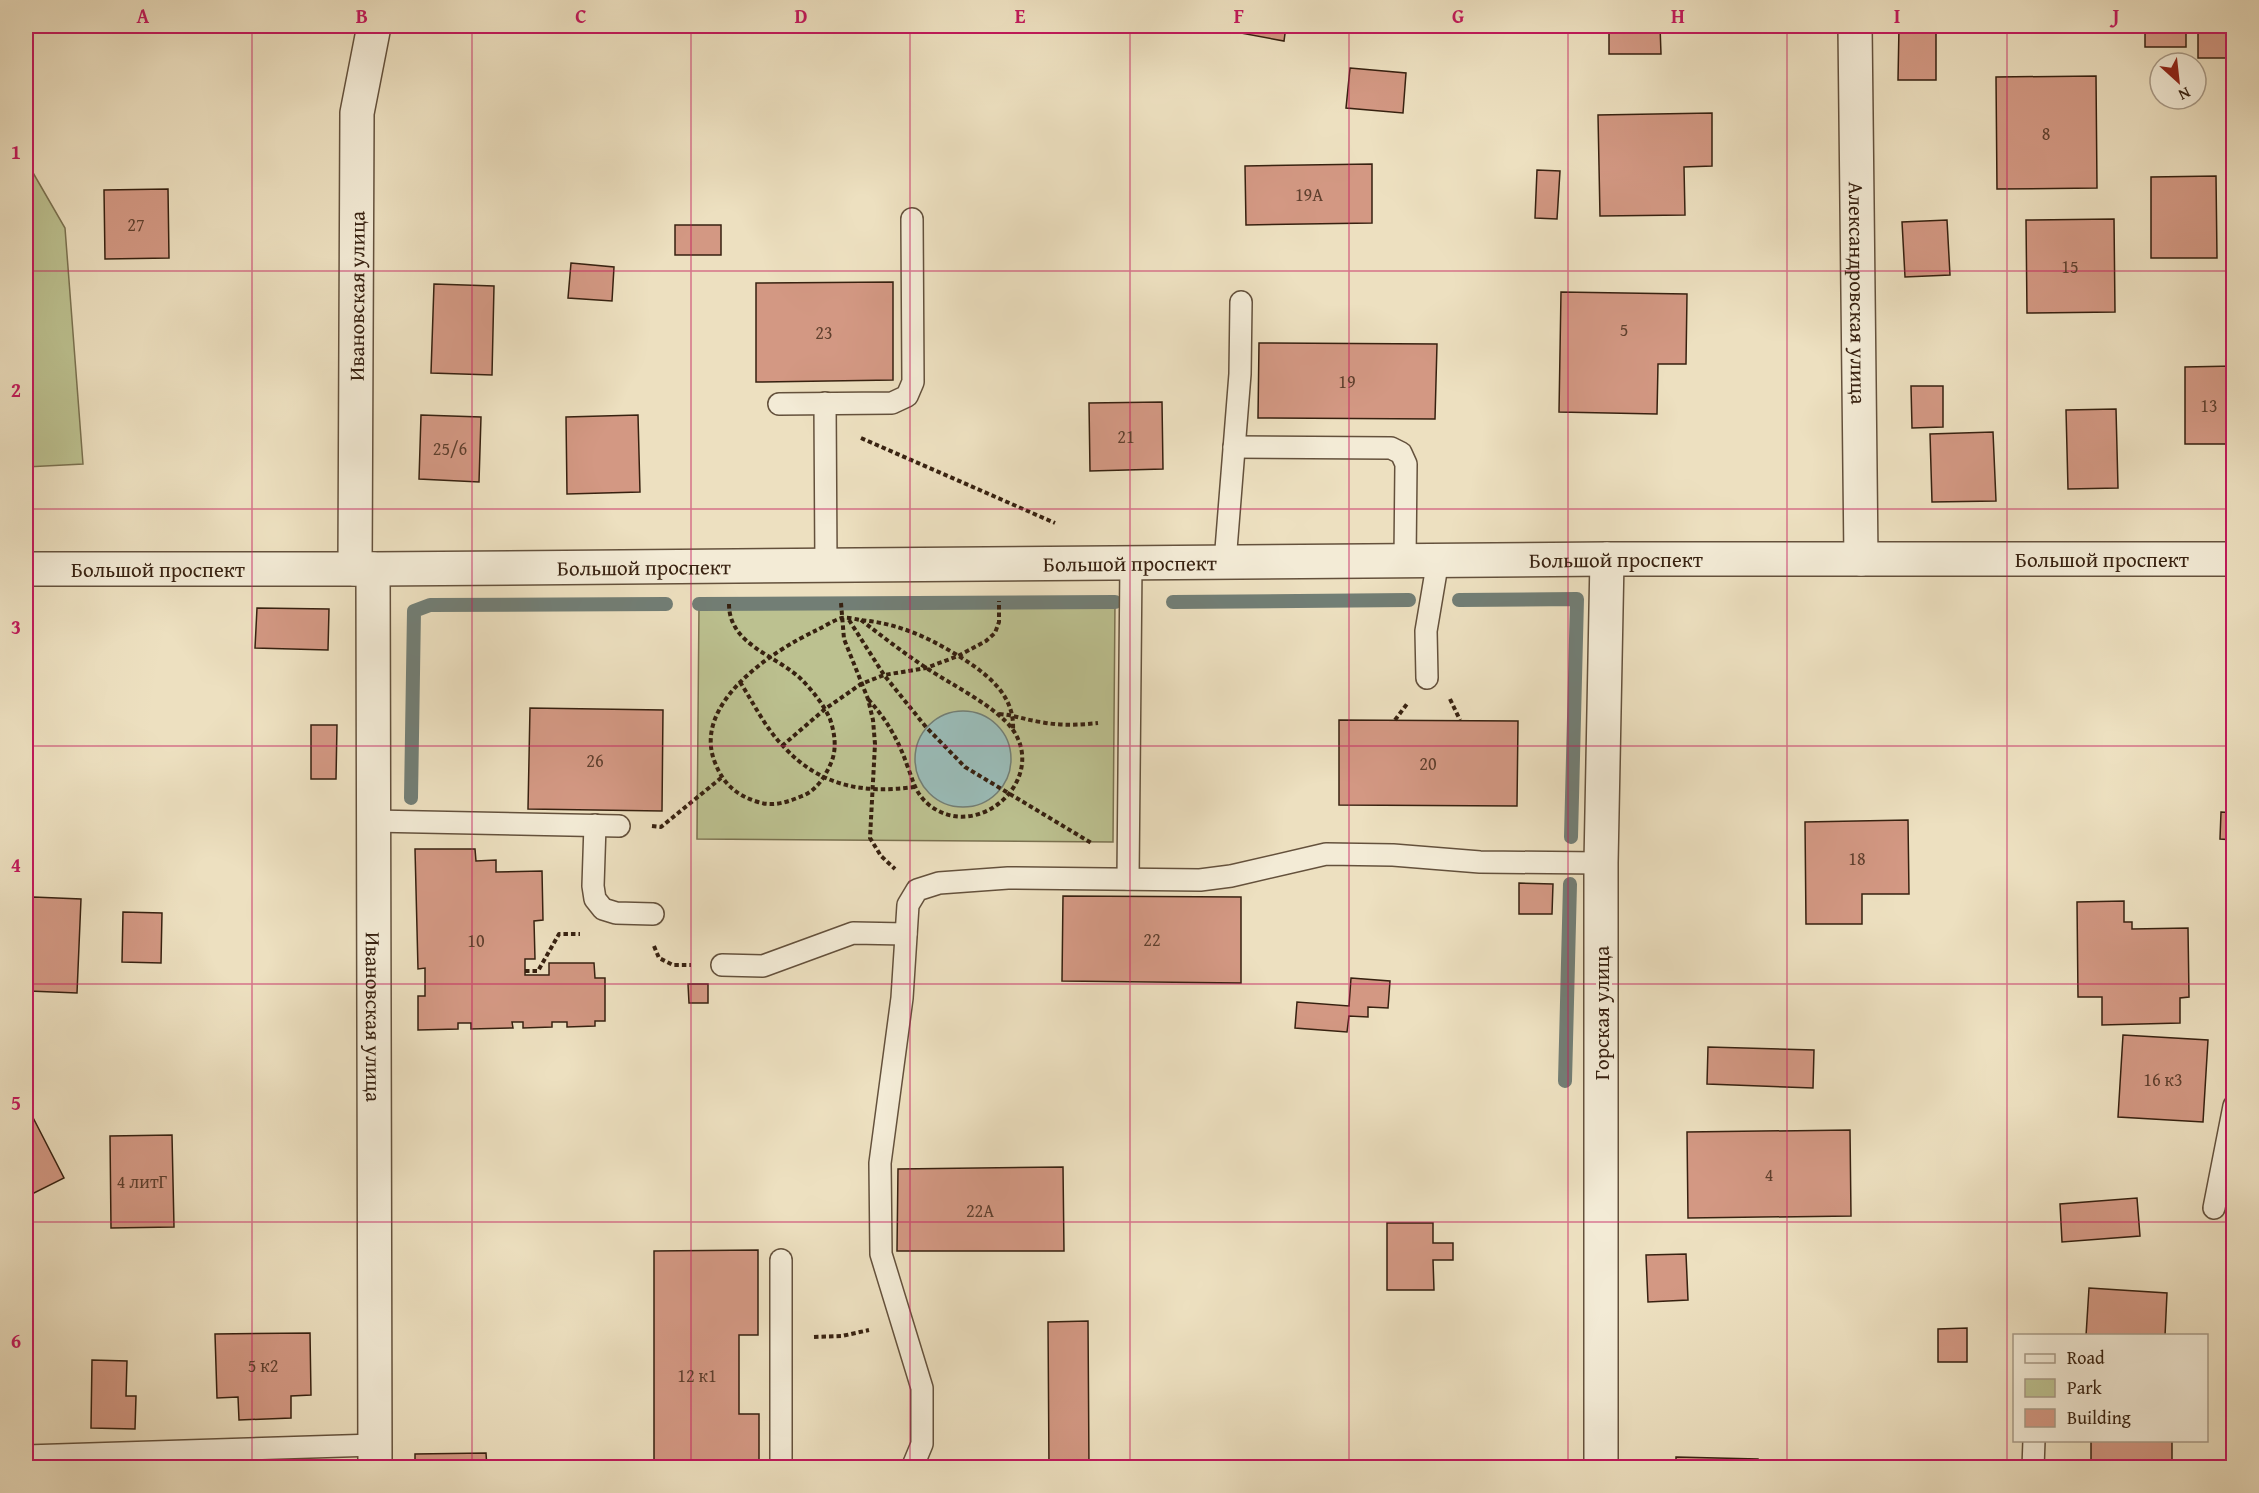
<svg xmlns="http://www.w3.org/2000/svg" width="2259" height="1493" font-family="'Gentium Book Plus',serif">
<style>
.green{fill:#bcc190;stroke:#7a7150;stroke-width:1.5}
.water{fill:#9abcb8;stroke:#727e75;stroke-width:1.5}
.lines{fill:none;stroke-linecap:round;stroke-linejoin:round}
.stream{stroke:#727e75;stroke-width:14}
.building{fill:#d39883;stroke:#372110;stroke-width:1.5}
.service-casing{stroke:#64513c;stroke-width:24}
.minor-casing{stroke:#64513c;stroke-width:36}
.path{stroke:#372110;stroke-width:4;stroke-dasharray:4.5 3;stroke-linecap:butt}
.service{stroke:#f3ebd6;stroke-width:21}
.minor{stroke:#f3ebd6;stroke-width:33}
.grid{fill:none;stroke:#c2185b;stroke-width:1.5;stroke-opacity:0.55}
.labels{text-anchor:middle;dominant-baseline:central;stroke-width:6;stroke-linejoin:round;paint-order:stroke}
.number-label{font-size:18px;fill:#5e3f2d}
.street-label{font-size:21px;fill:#372110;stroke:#f3ebd6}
.neatline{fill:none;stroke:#c2185b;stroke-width:2}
.grid-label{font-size:20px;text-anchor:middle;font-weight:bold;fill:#c2185b}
</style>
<rect width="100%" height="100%" fill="#ede0c0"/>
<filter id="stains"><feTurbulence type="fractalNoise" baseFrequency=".00333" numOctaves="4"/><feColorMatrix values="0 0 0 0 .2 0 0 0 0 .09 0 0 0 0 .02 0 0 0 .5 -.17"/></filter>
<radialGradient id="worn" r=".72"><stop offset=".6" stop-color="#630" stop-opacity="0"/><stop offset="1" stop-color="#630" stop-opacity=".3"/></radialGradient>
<!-- green -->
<g class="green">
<path d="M 32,171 L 65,228 L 83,464 L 26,467 L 26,177 Z"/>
<path d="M 1115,602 L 1113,842 L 697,839 L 699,604 Z"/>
</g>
<!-- water -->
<circle class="water" cx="963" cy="759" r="48"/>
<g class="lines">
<!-- stream -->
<g class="stream">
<path d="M 1459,600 L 1577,599 L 1571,837"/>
<path d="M 1173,602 L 1409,600"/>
<path d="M 699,604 L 1115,602"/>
<path d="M 411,798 L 414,611 L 430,605 L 666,604"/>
<path d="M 1565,1081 L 1570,884"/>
</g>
</g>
<!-- building -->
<g class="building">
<path d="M 1236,26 L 1286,26 L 1284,41 L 1235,32 Z"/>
<path d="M 1609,26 L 1660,26 L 1661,54 L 1609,54 Z"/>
<rect x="2145" y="26" width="41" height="21"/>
<rect x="2198" y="26" width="36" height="32"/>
<path d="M 1899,27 L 1936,27 L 1936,80 L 1898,80 Z"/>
<path d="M 1350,68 L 1406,73 L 1403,113 L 1346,108 Z"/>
<path d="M 2096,76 L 2097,188 L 1997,189 L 1996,77 Z"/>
<path d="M 1712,113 L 1712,166 L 1684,167 L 1685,215 L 1600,216 L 1598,115 Z"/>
<path d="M 1372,164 L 1372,223 L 1246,225 L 1245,166 Z"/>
<path d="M 1537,170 L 1560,171 L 1557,219 L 1535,218 Z"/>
<path d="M 2216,176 L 2217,258 L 2151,258 L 2151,177 Z"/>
<path d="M 168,189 L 169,258 L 105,259 L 104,190 Z"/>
<path d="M 2114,219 L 2115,312 L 2027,313 L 2026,220 Z"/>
<path d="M 1947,220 L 1950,275 L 1905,277 L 1902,222 Z"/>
<rect x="675" y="225" width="46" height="30"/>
<path d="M 571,263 L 614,267 L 612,301 L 568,298 Z"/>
<path d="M 893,282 L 893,380 L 756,382 L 756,283 Z"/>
<path d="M 434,284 L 494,286 L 492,375 L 431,373 Z"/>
<path d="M 1561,292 L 1687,294 L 1686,364 L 1658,364 L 1657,414 L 1559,412 Z"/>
<path d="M 1259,343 L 1437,344 L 1435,419 L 1258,418 Z"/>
<path d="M 2234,366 L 2234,444 L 2185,444 L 2185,367 Z"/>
<path d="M 1911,386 L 1943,386 L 1943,427 L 1912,428 Z"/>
<path d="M 1162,402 L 1163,469 L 1090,471 L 1089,403 Z"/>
<path d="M 2116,409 L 2118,488 L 2068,489 L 2066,410 Z"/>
<path d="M 421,415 L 481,417 L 479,482 L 419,479 Z"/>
<path d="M 638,415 L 640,492 L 567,494 L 566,417 Z"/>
<path d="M 1993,432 L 1996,501 L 1932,502 L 1930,434 Z"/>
<path d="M 257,608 L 329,609 L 328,650 L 255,648 Z"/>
<path d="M 530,708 L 663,710 L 662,811 L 528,809 Z"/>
<path d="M 1339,720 L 1518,721 L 1517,806 L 1339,805 Z"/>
<path d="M 311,725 L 337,725 L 336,779 L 311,779 Z"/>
<path d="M 2221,812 L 2234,813 L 2234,840 L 2220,839 Z"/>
<path d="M 1908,820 L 1909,894 L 1862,894 L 1862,924 L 1806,924 L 1805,822 Z"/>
<path d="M 415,849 L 475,849 L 476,861 L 496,860 L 496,872 L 542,871 L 543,920 L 534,921 L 535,959 L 525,959 L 525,975 L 549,975 L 549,963 L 594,963 L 595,978 L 605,978 L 605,1021 L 595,1021 L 595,1026 L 567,1027 L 567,1022 L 552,1022 L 552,1027 L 523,1028 L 523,1022 L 512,1022 L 513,1028 L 471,1029 L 471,1023 L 458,1023 L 458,1029 L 418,1030 L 418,996 L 425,996 L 425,968 L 418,969 Z"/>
<path d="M 1519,883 L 1553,884 L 1552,914 L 1519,914 Z"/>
<path d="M 1063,896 L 1241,897 L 1241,983 L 1062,981 Z"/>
<path d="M 33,897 L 81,899 L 77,993 L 29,991 Z"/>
<path d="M 2124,901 L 2124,922 L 2132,922 L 2132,929 L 2188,928 L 2189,997 L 2180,998 L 2180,1023 L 2102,1025 L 2102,997 L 2078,997 L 2077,902 Z"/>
<path d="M 123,912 L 162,913 L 161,963 L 122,962 Z"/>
<path d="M 1351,978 L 1390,981 L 1388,1008 L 1368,1007 L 1368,1017 L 1349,1016 L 1347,1032 L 1295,1028 L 1297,1002 L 1349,1006 Z"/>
<path d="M 688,984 L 708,984 L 708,1003 L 689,1003 Z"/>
<path d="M 2123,1035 L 2208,1040 L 2203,1122 L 2118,1117 Z"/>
<path d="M 1708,1047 L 1814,1050 L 1813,1088 L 1707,1084 Z"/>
<path d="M 26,1104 L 64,1178 L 26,1197 Z"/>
<path d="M 1850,1130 L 1851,1216 L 1688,1218 L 1687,1132 Z"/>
<path d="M 172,1135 L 174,1227 L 111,1228 L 110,1136 Z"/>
<path d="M 1063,1167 L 1064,1251 L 897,1251 L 898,1169 Z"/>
<path d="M 2137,1198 L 2140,1236 L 2062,1242 L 2060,1204 Z"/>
<path d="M 1387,1223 L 1433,1223 L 1433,1243 L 1453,1243 L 1453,1260 L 1433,1260 L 1434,1290 L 1387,1290 Z"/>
<path d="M 758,1250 L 758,1335 L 739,1335 L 739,1414 L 759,1414 L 759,1468 L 654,1468 L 654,1251 Z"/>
<path d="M 1686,1254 L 1688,1300 L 1648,1302 L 1646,1255 Z"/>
<path d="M 2089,1288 L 2167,1293 L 2165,1336 L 2086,1336 Z"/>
<path d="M 1088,1321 L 1089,1468 L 1049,1468 L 1048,1322 Z"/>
<path d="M 1967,1328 L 1967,1362 L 1938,1362 L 1938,1329 Z"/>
<path d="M 310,1333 L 311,1395 L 291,1396 L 291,1418 L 239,1420 L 238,1397 L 217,1398 L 215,1334 Z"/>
<path d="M 92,1360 L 127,1361 L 126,1396 L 136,1396 L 135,1429 L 91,1428 Z"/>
<rect x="2091" y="1440" width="81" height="28"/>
<path d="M 486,1453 L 487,1468 L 415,1468 L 415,1454 Z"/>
<path d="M 1676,1457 L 1758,1459 L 1758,1468 L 1676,1468 Z"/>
</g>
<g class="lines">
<!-- service casing -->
<g class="service-casing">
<g id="service">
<path d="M 825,403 L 826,565"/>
<path d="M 779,404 L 892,403 L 907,396 L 913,382 L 912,219"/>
<path d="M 1234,447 L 1391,448 L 1401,453 L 1406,464 L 1405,560"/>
<path d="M 1225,562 L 1240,374 L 1241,302"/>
<path d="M 1427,678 L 1426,631 L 1438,560"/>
<path d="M 373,821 L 619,826"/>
<path d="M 595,825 L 593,886 L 595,899 L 603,909 L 616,913 L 653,914"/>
<path d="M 1128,879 L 1131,563"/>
<path d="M 722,965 L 763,966 L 853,933 L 906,934"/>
<path d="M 2214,1208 L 2234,1106"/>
<path d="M 781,1260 L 781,1468"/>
<path d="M 26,1456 L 375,1445"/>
<path d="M 912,1468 L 922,1444 L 922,1388 L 881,1254 L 880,1163 L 902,998 L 908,905 L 917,890 L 939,883 L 1008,878 L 1200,880 L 1231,876 L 1326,854 L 1393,855 L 1480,862 L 1601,863"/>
<path d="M 2033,1468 L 2034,1440"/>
</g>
</g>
<!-- minor casing -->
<g class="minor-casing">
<g id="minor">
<path id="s1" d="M 1855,26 L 1861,559"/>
<path id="s2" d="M 26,569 L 373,569 L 1607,559 L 2234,559"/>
<path id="s3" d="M 355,569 L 357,113 L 374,26"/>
<path id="s4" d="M 373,569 L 375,1468"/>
<path d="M 1601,1468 L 1601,863 L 1607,559"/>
</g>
</g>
<!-- path -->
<g class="path">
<path d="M 861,438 L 1055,523"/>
<path d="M 841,603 L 844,639 L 868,699 L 873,720 L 875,744 L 870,838 L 881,856 L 895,869"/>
<path d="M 729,604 C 729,645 776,655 801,679 C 812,690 824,705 830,719 C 835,734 837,749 831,763 C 825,777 816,791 802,796 C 788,802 773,807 758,802 C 738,796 724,785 716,765 C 689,705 772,651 817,630 C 825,626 834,620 842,618 C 847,617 855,619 860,620 C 896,623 926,636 957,655 C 986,673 1015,694 1013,730"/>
<path d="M 849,620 L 884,675 L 926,727 L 965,767 L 1093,844"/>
<path d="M 861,620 C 883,637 905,654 928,669 C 952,685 997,707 1013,730 C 1048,781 976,844 928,804 C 915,793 913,780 907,765 C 898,739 886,719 868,699"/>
<path d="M 740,682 C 754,704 766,729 784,747 C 820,786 863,794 914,787"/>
<path d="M 1450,699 L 1460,720"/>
<path d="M 999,714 C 1014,715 1026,720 1041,722 C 1060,726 1079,725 1098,723"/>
<path d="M 1395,720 L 1407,704"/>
<path d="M 782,746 L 825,709 L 861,684 L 884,675 L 926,668 L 958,656 L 986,641 L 995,633 L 999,622 L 999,601"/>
<path d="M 652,826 L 661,827 L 721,778"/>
<path d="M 654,946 L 659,958 L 673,965 L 691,965"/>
<path d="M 525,971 L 538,971 L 559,934 L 580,934"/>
<path d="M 814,1337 L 842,1336 L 869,1330"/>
</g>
<!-- service -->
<use href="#service" class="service"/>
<!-- minor -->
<use href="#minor" class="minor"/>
</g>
<!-- grid -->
<path class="grid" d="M 252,26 L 252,1468M 472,26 L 472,1468M 691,26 L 691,1468M 910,26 L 910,1468M 1130,26 L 1130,1468M 1349,26 L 1349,1468M 1568,26 L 1568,1468M 1787,26 L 1787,1468M 2007,26 L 2007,1468M 26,271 L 2234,271M 26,509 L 2234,509M 26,746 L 2234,746M 26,984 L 2234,984M 26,1222 L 2234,1222"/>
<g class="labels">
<!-- number labels -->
<g class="number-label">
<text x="2046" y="133">8</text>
<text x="1309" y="194">19А</text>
<text x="136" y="224">27</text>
<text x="2070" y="266">15</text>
<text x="1624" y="329">5</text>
<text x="824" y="332">23</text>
<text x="1347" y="381">19</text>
<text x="2209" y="405">13</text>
<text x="1126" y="436">21</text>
<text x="450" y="448">25/6</text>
<text x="595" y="760">26</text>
<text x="1428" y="763">20</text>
<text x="1857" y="858">18</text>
<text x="1152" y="939">22</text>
<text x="476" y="940">10</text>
<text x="2163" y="1079">16 к3</text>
<text x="1769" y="1174">4</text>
<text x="142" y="1181">4 литГ</text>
<text x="980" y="1210">22А</text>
<text x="263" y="1365">5 к2</text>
<text x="697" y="1375">12 к1</text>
</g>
<!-- street labels -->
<g class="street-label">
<text stroke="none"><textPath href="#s1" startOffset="267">Александровская улица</textPath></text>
<text stroke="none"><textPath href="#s3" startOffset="273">Ивановская улица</textPath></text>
<text stroke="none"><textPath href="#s2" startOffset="1590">Большой проспект</textPath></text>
<text stroke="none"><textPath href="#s2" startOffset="2076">Большой проспект</textPath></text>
<text stroke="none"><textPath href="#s2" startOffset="1104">Большой проспект</textPath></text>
<text stroke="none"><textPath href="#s2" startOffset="618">Большой проспект</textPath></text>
<text stroke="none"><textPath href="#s2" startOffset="132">Большой проспект</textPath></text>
<text transform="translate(1601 1013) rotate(-90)">Горская улица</text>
<text stroke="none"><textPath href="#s4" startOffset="448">Ивановская улица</textPath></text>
</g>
</g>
<!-- margin -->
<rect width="2259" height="1493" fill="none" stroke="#ede0c0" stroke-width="66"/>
<!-- legend -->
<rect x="2013" y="1334" width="195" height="108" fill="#f3ebd6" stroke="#a89a87" stroke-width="1.5"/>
<rect x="2025" y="1354" width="30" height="9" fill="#f3ebd6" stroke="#a89a87" stroke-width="1.5"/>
<text x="2067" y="1364" font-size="18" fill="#372110">Road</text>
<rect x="2025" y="1379" width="30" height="18" fill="#bcc190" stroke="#a89a87" stroke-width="1.5"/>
<text x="2067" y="1394" font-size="18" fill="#372110">Park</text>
<rect x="2025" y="1409" width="30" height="18" fill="#d39883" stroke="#a89a87" stroke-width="1.5"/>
<text x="2067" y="1424" font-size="18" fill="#372110">Building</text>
<!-- north arrow -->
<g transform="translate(2178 81) rotate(153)"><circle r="28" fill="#f3ebd6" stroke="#a89a87" stroke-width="1.5"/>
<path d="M0-4.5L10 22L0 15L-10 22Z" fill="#8f2418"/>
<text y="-9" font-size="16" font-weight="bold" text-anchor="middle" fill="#372110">N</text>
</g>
<rect x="33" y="33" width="2193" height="1427" class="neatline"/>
<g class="grid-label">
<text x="143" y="23">A</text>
<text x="362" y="23">B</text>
<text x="581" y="23">C</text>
<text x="801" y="23">D</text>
<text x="1020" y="23">E</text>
<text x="1239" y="23">F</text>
<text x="1458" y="23">G</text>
<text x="1678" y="23">H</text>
<text x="1897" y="23">I</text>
<text x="2116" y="23">J</text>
<text x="16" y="159">1</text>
<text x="16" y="397">2</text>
<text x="16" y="634">3</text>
<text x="16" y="872">4</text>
<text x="16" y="1110">5</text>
<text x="16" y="1348">6</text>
</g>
<rect width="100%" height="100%" filter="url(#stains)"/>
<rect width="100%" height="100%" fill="url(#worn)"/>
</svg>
